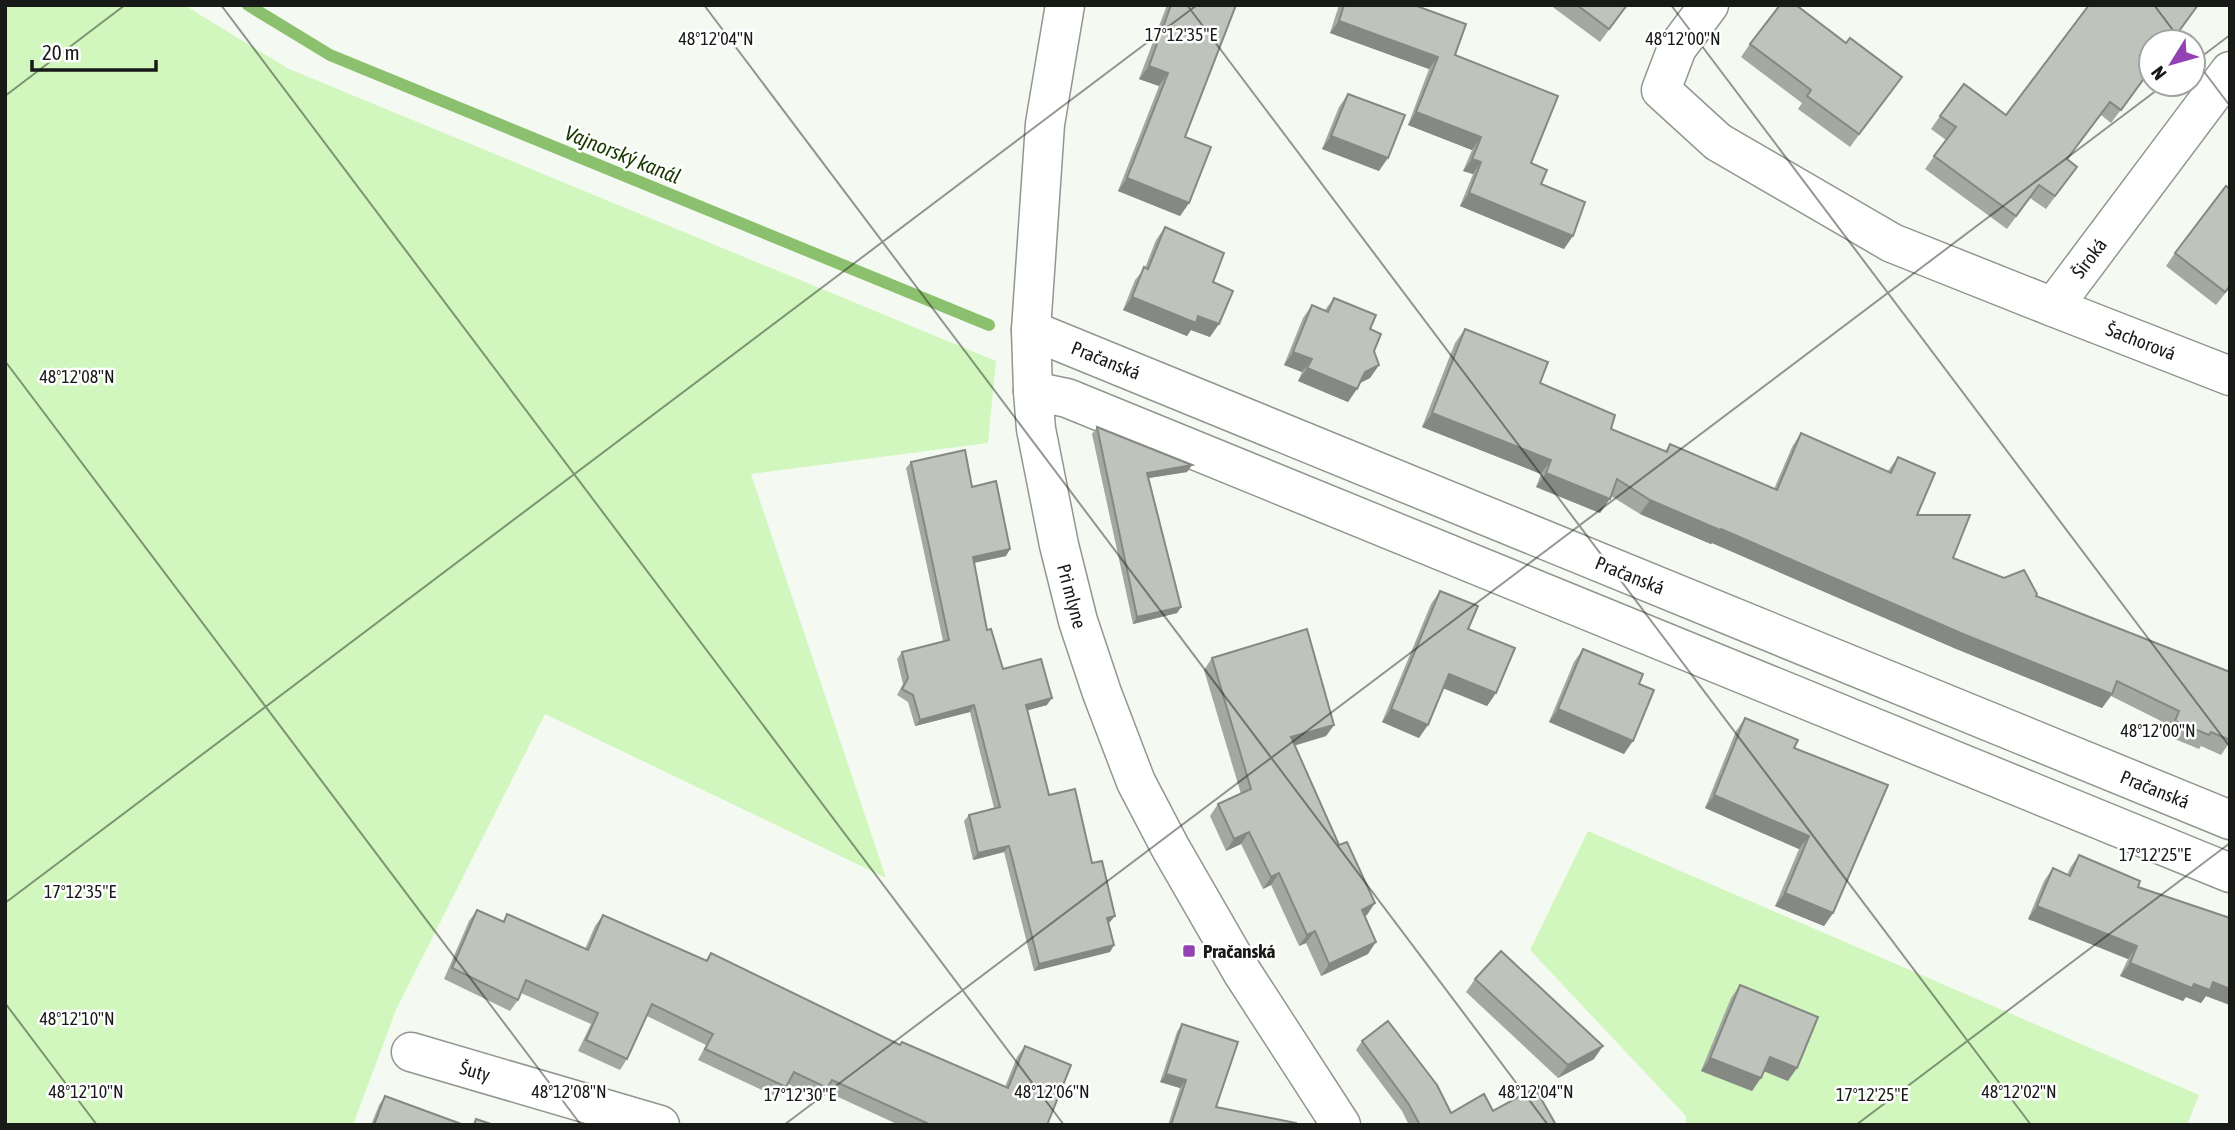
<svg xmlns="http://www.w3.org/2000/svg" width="2235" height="1130" font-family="'Asap Condensed',sans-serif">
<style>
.green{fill:#d1f6be}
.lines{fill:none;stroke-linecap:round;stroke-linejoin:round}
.stream{stroke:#8bc16e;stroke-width:12}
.minor-casing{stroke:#91968e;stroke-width:41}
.minor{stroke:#fff;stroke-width:38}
.wall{fill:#a3a8a1}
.shaded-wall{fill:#858883}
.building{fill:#bec3bb;stroke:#858883;stroke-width:2}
.ticks{fill:none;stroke:#181a17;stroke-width:2;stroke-opacity:0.45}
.poi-dot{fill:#9342b2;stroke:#fff;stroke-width:2.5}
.labels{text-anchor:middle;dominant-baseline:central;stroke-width:5;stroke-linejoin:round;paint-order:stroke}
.street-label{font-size:19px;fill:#181a17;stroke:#fff}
.poi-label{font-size:19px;font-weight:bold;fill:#181a17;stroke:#fff;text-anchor:start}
.water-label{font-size:21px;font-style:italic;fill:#173900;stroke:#fff}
.ticks-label{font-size:18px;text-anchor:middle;fill:#181a17;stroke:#fff;stroke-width:5;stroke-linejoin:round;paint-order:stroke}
</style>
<rect width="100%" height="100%" fill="#f4faf1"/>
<!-- green -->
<g class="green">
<path d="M 5,5 L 184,5 L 289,69 L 996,361 L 988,443 L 751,474 L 886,878 L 545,714 L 396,1010 L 353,1125 L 5,1125 Z"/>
<path d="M 1588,831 L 2199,1095 L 2187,1125 L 1686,1125 L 1686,1116 L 1530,950 Z"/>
</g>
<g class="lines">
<!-- stream -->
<path class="stream" d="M 248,5 L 330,55 L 989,325"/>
<!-- minor casing -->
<g class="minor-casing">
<g id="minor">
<path d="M 1065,5 L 1045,124 L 1031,330 L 1033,391 L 1036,429 L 1059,545 L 1078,621 L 1102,693 L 1136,782 L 1170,847 L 1242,972 L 1341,1125"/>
<path d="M 1709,5 L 1677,48 L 1661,90 L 1718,142 L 1892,243 L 2053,307 L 2230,71"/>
<path d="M 2053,307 L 2230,376"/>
<path d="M 1031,330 L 2230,820"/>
<path d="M 1033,391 L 1067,398 L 2230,873"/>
<path d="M 411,1052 L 660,1125"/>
</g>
</g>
<!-- minor -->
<use href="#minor" class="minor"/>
</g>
<!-- wall -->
<g class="wall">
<path d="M 1167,5 L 1236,5 L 1185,137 L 1189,203 L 1180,216 L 1118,191 L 1159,86 L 1139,79 Z"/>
<path d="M 1339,5 L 1414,5 L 1455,55 L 1531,163 L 1541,184 L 1564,249 L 1460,206 L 1473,174 L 1463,171 L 1472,150 L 1408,125 L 1429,69 L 1330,33 Z"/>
<path d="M 1550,5 L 1627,5 L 1600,42 Z"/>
<path d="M 1846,43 L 1902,77 L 1850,147 L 1798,109 L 1802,103 L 1741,57 L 1750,44 Z"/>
<path d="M 2151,70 L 2111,123 L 2101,115 L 2067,160 L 2077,167 L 2046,209 L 2030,198 L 2007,229 L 1925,169 L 1946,140 L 1931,129 L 1940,116 L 2006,115 Z"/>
<path d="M 1348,94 L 1379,171 L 1322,149 L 1339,107 Z"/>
<path d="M 1165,227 L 1213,282 L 1210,337 L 1191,330 L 1187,336 L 1123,310 L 1135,280 L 1145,268 L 1156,240 Z"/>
<path d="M 2175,253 L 2230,287 L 2216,305 L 2166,266 Z"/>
<path d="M 1334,298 L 1370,329 L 1374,351 L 1379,365 L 1370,378 L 1360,383 L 1348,402 L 1298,381 L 1302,372 L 1284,365 L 1303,318 L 1312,305 L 1325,310 Z"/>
<path d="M 1465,329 L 1540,383 L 1611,429 L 1665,451 L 1670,444 L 1774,489 L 1792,447 L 1801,433 L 1888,471 L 1898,457 L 1917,515 L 1953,558 L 2036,596 L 2230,672 L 2230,742 L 2221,755 L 2201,746 L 2199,749 L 2165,735 L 2169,725 L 2111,696 L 2102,708 L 1954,648 L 1712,543 L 1711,544 L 1640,514 L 1611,496 L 1600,513 L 1536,487 L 1541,474 L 1422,427 L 1455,343 Z"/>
<path d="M 1097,427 L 1192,465 L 1187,472 L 1149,478 L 1181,607 L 1177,613 L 1133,624 L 1092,434 Z"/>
<path d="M 911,462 L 972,487 L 1010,549 L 1006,556 L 974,563 L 987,630 L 1003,669 L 1047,705 L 1027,710 L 1049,795 L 1092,863 L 1110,922 L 1109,923 L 1114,945 L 1110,952 L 1034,971 L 1004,852 L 973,860 L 964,821 L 969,815 L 994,808 L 970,712 L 915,726 L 908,702 L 897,695 L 903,684 L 897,659 L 902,652 L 943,641 L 906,468 Z"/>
<path d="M 1440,591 L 1468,629 L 1496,693 L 1487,706 L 1444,688 L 1419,738 L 1382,722 L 1431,604 Z"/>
<path d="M 1583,649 L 1639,684 L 1624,754 L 1549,722 L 1574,662 Z"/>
<path d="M 1212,658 L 1334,725 L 1326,736 L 1294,746 L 1367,915 L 1365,916 L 1368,954 L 1321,976 L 1306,943 L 1299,946 L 1271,885 L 1263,889 L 1241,844 L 1226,851 L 1210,816 L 1218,804 L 1241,794 L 1204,670 Z"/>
<path d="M 1745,718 L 1794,748 L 1833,913 L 1824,926 L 1775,906 L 1799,849 L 1705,808 L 1736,731 Z"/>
<path d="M 2079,855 L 2138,887 L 2230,918 L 2230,1005 L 2206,996 L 2201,1003 L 2186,997 L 2183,1001 L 2120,976 L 2128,959 L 2028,919 L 2044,881 L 2053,868 L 2067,875 L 2070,868 Z"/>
<path d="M 477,910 L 502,922 L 507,914 L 585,949 L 595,926 L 603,915 L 706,960 L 711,953 L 900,1045 L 902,1042 L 1005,1087 L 1017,1057 L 1025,1046 L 1047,1125 L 899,1125 L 825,1091 L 820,1100 L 788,1084 L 779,1098 L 698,1060 L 706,1045 L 647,1016 L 627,1059 L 620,1070 L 578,1051 L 591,1024 L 521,993 L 518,1000 L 510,1011 L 444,979 L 469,921 Z"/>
<path d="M 1475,979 L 1594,1059 L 1558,1078 L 1466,992 Z"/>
<path d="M 1740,985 L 1788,1081 L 1764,1071 L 1752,1091 L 1701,1071 L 1731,998 Z"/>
<path d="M 1182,1024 L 1216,1107 L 1296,1125 L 1168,1125 L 1180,1088 L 1160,1082 L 1177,1032 Z"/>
<path d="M 1362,1041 L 1451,1113 L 1493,1111 L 1556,1125 L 1409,1125 L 1402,1111 L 1356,1050 Z"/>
<path d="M 385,1096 L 464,1125 L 371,1125 L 379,1105 Z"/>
</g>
<!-- shaded-wall -->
<g class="shaded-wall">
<path d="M 1339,21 L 1438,57 L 1429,69 L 1330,33 Z"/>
<path d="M 1149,66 L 1168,73 L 1159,86 L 1139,79 Z"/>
<path d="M 1416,112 L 1481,137 L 1472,150 L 1408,125 Z"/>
<path d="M 1331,136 L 1388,158 L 1379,171 L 1322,149 Z"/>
<path d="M 1472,159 L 1481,162 L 1473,174 L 1463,171 Z"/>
<path d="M 1127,178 L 1189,203 L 1180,216 L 1118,191 Z"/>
<path d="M 1469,193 L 1573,236 L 1564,249 L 1460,206 Z"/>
<path d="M 1132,297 L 1198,316 L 1219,324 L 1210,337 L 1191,330 L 1187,336 L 1123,310 Z"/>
<path d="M 1293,352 L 1312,359 L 1302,372 L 1284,365 Z"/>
<path d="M 1379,365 L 1370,378 L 1356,385 L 1365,372 Z"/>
<path d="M 1307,368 L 1357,389 L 1348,402 L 1298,381 Z"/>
<path d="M 1432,413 L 1551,460 L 1541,474 L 1422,427 Z"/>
<path d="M 1192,465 L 1187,472 L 1142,479 L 1147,473 Z"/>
<path d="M 1546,473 L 1610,499 L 1600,513 L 1536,487 Z"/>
<path d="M 1650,500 L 1721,529 L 2112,694 L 2102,708 L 1954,648 L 1712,543 L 1711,544 L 1640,514 Z"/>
<path d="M 1010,549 L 1006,556 L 968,564 L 973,557 Z"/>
<path d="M 1181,607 L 1177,613 L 1133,624 L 1137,617 Z"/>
<path d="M 1449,674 L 1496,693 L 1487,706 L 1440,687 Z"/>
<path d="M 1052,698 L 1047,705 L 1022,712 L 1026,705 Z"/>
<path d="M 974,705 L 970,712 L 915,726 L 920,720 Z"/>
<path d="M 1391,709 L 1428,725 L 1419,738 L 1382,722 Z"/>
<path d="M 1558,709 L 1633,741 L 1624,754 L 1549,722 Z"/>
<path d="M 1334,725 L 1326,736 L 1282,749 L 1291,737 Z"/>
<path d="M 1714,795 L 1809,836 L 1799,849 L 1705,808 Z"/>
<path d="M 1249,832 L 1241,844 L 1226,851 L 1234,839 Z"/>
<path d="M 1009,846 L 1004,852 L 973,860 L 978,853 Z"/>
<path d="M 1279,873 L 1271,885 L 1263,889 L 1271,877 Z"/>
<path d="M 1785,893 L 1833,913 L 1824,926 L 1775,906 Z"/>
<path d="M 1375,903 L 1367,915 L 1354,921 L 1362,910 Z"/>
<path d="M 2037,906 L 2137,946 L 2128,959 L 2028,919 Z"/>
<path d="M 1115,916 L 1110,922 L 1103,925 L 1107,918 Z"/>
<path d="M 1315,931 L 1306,943 L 1299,946 L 1307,935 Z"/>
<path d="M 1376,942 L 1368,954 L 1321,976 L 1329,964 Z"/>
<path d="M 1114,945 L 1110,952 L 1034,971 L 1039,964 Z"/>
<path d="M 2130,963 L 2194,984 L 2213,982 L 2230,989 L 2230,1005 L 2206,996 L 2201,1003 L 2186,997 L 2183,1001 L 2120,976 Z"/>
<path d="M 1603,1046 L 1594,1059 L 1558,1078 L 1568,1065 Z"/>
<path d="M 1770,1057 L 1797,1068 L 1788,1081 L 1761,1070 Z"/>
<path d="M 1710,1058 L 1761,1078 L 1752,1091 L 1701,1071 Z"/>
<path d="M 1166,1074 L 1186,1080 L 1180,1088 L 1160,1082 Z"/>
</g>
<!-- building -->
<g class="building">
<path d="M 1171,5 L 1236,5 L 1185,137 L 1211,147 L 1189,203 L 1127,178 L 1168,73 L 1149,66 Z"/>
<path d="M 1344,5 L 1414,5 L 1466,24 L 1455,55 L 1558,96 L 1531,163 L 1547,170 L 1541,184 L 1585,202 L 1573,236 L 1469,193 L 1481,162 L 1472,159 L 1481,137 L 1416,112 L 1438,57 L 1339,21 Z"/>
<path d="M 1577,5 L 1627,5 L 1609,29 Z"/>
<path d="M 1780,5 L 1796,5 L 1846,43 L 1850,38 L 1902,77 L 1859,134 L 1807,96 L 1811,90 L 1750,44 Z"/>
<path d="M 2089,5 L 2198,5 L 2171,42 L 2151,42 L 2151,69 L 2121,110 L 2110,102 L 2067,159 L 2077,167 L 2055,196 L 2039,185 L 2016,216 L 1934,156 L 1956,127 L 1940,116 L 1964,84 L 2006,115 Z"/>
<path d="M 1348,94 L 1405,115 L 1388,158 L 1331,136 Z"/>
<path d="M 2226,186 L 2230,189 L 2230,286 L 2225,292 L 2175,253 Z"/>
<path d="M 1165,227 L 1224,253 L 1213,282 L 1233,291 L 1219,324 L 1198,316 L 1196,323 L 1132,297 L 1144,267 L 1148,269 Z"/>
<path d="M 1334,298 L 1376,315 L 1370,329 L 1381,334 L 1374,351 L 1379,365 L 1365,372 L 1357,389 L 1307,368 L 1312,359 L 1293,352 L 1312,305 L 1328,312 Z"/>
<path d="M 1465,329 L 1548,362 L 1540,383 L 1615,415 L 1611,429 L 1667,452 L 1670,444 L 1777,490 L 1801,433 L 1891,473 L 1898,457 L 1935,473 L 1917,515 L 1970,515 L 1953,558 L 2004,578 L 2024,570 L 2037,594 L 2036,596 L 2230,672 L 2230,740 L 2211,732 L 2209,735 L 2175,721 L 2179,711 L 2117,681 L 2112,694 L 1963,634 L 1721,529 L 1720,530 L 1650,500 L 1617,479 L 1610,499 L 1546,473 L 1551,460 L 1432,413 Z"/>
<path d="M 1097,427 L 1192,465 L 1147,473 L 1181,607 L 1137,617 Z"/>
<path d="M 965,450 L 972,487 L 996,481 L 1010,549 L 973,557 L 987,630 L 991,629 L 1003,669 L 1041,659 L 1052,698 L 1026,705 L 1049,795 L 1075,789 L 1092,863 L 1102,861 L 1115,916 L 1107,918 L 1114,945 L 1039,964 L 1009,846 L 978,853 L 969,815 L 1000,807 L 974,705 L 920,720 L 913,695 L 902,689 L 908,678 L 902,652 L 949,640 L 911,462 Z"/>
<path d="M 1440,591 L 1478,606 L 1468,629 L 1515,648 L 1496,693 L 1449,674 L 1428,725 L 1391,709 Z"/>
<path d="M 1307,629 L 1334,725 L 1291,737 L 1339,845 L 1347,842 L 1375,903 L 1362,910 L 1376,942 L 1329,964 L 1315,931 L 1307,935 L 1279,873 L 1271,877 L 1249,832 L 1234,839 L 1218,804 L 1251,789 L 1212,658 Z"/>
<path d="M 1583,649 L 1643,674 L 1639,684 L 1654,690 L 1633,741 L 1558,709 Z"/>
<path d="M 1745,718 L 1798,740 L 1794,748 L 1888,785 L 1833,913 L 1785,893 L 1809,836 L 1714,795 Z"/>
<path d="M 2079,855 L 2140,881 L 2138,887 L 2230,918 L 2230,989 L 2213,982 L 2210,990 L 2194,984 L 2192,988 L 2130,963 L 2137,946 L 2037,906 L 2053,868 L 2070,876 Z"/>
<path d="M 477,910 L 504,922 L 507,914 L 588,950 L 603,915 L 707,961 L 711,953 L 900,1045 L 902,1042 L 1008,1088 L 1025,1046 L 1071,1065 L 1047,1125 L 931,1125 L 832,1080 L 827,1088 L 794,1072 L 786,1087 L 705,1049 L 713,1034 L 652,1004 L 627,1059 L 586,1040 L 598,1013 L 526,980 L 518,1000 L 452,968 Z"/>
<path d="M 1501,951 L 1603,1046 L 1568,1065 L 1475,979 Z"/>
<path d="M 1740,985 L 1818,1017 L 1797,1068 L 1770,1057 L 1761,1078 L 1710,1058 Z"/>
<path d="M 1388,1021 L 1437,1085 L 1451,1113 L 1484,1094 L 1493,1111 L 1535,1088 L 1556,1125 L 1420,1125 L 1408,1103 L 1362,1041 Z"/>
<path d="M 1182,1024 L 1238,1042 L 1216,1107 L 1296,1123 L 1296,1125 L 1171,1125 L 1186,1080 L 1166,1074 Z"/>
<path d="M 385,1096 L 464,1125 L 374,1125 Z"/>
<path d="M 476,1119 L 494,1125 L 474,1125 Z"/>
</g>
<!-- ticks -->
<path class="ticks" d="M 221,5 L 1064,1125M 704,5 L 1548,1125M 1187,5 L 2031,1125M 1671,5 L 2230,747M 2154,5 L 2182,42M 2193,57 L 2230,106M 2193,63 L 2230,35M 5,96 L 125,5M 5,361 L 581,1125M 5,903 L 1197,5M 5,1003 L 97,1125M 784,1125 L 2165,84M 1856,1125 L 2230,843"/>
<!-- markers -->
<rect class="poi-dot" x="1182" y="944" width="14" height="14" rx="3.5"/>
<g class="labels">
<!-- street labels -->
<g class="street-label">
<text transform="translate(2089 258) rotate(-53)">Široká</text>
<text transform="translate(2141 341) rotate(21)">Šachorová</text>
<text transform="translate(1106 360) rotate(22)">Pračanská</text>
<text transform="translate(1630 575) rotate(22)">Pračanská</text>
<text transform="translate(1072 596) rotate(75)">Pri mlyne</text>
<text transform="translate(2155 789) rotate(22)">Pračanská</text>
<text transform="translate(475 1071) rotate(16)">Šuty</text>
</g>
<!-- poi labels -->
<g class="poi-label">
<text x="1203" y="951">Pračanská</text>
</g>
<!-- water labels -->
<g class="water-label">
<text transform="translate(623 154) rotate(22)">Vajnorský kanál</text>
</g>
</g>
<g class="ticks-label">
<text x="1181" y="41">17°12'35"E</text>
<text x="716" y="45">48°12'04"N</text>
<text x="1683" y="45">48°12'00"N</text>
<text x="77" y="383">48°12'08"N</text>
<text x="2158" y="737">48°12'00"N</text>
<text x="2155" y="861">17°12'25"E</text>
<text x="80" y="898">17°12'35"E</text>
<text x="77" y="1025">48°12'10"N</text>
<text x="86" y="1098">48°12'10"N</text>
<text x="569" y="1098">48°12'08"N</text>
<text x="1052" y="1098">48°12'06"N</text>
<text x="1536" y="1098">48°12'04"N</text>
<text x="2019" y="1098">48°12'02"N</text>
<text x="800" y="1101">17°12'30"E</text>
<text x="1872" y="1101">17°12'25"E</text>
</g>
<!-- border -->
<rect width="2235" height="1130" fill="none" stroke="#181a17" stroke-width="14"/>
<!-- north arrow -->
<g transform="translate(2172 63) rotate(233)"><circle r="33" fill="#ffffff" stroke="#a3a3a2" stroke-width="2"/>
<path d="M0-5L12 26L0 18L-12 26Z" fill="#9342b2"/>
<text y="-10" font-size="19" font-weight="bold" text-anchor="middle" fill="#181a17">N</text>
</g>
<!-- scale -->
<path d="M32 60v10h124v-10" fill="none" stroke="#181a17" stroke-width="3.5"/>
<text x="42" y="60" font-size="21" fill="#181a17" stroke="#ffffff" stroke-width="5" paint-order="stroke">20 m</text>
</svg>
